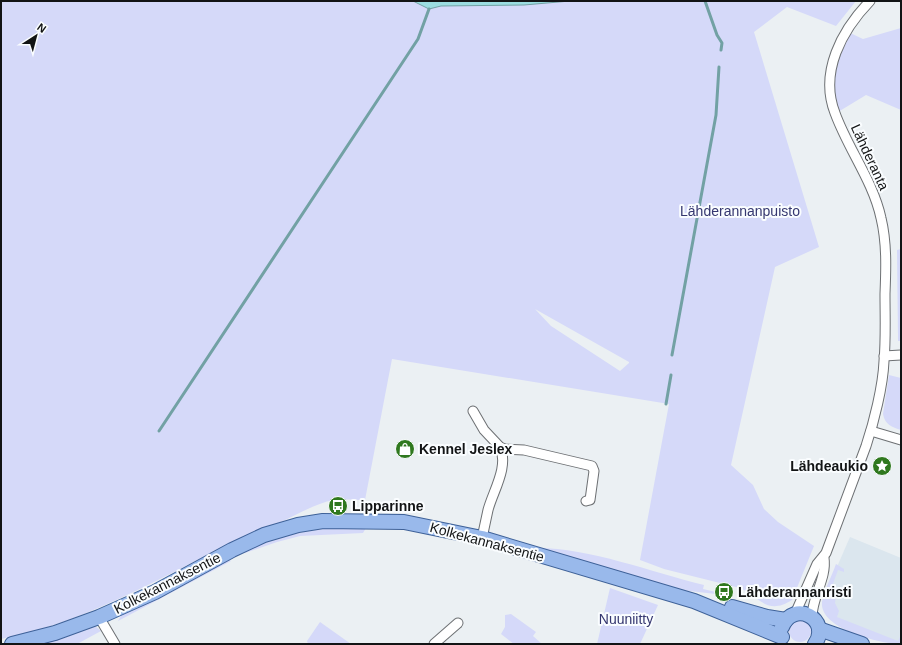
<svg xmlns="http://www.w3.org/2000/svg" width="902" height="645" font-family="Helvetica,sans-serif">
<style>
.built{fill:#dbe6ee}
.green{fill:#d5d9f9;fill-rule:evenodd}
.water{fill:#9bdde1;stroke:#72a1a4}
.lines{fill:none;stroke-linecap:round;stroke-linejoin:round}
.stream{stroke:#72a1a4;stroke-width:3}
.street-casing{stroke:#6d7073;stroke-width:11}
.primary-casing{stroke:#3e6198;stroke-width:16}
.street{stroke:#fff;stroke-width:9}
.primary{stroke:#99b9eb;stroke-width:14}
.labels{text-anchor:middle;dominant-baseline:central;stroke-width:4;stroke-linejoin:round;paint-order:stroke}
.street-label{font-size:14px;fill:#121415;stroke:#fafdff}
.park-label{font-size:14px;fill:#353770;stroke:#fafdff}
.poi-label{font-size:14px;font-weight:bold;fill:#121415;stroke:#fafdff;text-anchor:start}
</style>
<rect width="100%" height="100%" fill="#ebf0f3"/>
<!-- built -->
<path class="built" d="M 850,537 L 901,558 L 901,644 L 875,638 L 825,611 L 823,599 Z"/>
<!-- green -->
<g class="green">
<path d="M 1,1 L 856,1 L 836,26 L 787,7 L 754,32 L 819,247 L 775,267 L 731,465 L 753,485 L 764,509 L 778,522 L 814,546 L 792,600 C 767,616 760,597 740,588 L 664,569 L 640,560 L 669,404 L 392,359 L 365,500 C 355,500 344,499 334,500 C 315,503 296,516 278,523 C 185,560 101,620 1,639 ZM 535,309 L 629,362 L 629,363 L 620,371 L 551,326 Z"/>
<path d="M 901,28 L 901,110 L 866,95 L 838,112 C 831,76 835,65 848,32 L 863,39 Z"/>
<path d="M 901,249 L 901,341 L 898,341 L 897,250 Z"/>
<path d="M 889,375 L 901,378 L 901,430 C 892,427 885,425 883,414 Z"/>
<path d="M 339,527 L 366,528 L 363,533 L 300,536 L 277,542 L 245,553 L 246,550 C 276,537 306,530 339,527 Z"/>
<path d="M 537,548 C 590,548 651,572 704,585 L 703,589 L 716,592 L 716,594 L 680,590 Z"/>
<path d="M 228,559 L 231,561 L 118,621 L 122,614 Z"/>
<path d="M 836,564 L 844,569 L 844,572 L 838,570 L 830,592 L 836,595 L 835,603 L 839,611 L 837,617 L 898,641 L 901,635 L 901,644 C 881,644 819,629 822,602 C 824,590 832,576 836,564 Z"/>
<path d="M 610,588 L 658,605 L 640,644 L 597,644 Z"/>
<path d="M 511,614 L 536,632 L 533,636 L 542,644 L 514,644 L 501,634 L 505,627 L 505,615 Z"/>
<circle cx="800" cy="631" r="11"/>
<path d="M 320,622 L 351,644 L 308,644 L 307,641 Z"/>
<path d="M 95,626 L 101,631 L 77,644 L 41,644 Z"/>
</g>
<!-- water -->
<path class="water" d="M 413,1 L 570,1 L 524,5 L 441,6 L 429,9 Z"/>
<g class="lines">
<!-- stream -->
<g class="stream">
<path d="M 705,1 L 717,35 L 722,43 L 721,50"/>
<path d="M 672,355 L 716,115 L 719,67"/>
<path d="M 666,404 L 671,375"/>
<path d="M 159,431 L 418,39 L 429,9"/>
</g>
<!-- street casing -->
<g class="street-casing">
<g id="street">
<path d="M 884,356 L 901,355"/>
<path d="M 473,411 L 484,430 L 500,447 L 505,449 L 524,450 L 592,466 L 594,471 L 590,500 L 586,501"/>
<path d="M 871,431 L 901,440"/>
<path d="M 482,538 C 484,529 486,519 488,510 C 493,491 509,467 500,447"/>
<path d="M 795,614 L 817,564 L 826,553 L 866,446 C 874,422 883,386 884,361 C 886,338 885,316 885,294 C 886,269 887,243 881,218 C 873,181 848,149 835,113 C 819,72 842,30 870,1"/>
<path d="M 99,617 L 115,644"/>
<path d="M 812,617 C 812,597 827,578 824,558"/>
<path d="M 434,644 L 458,623"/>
</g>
</g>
<!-- primary casing -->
<g class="primary-casing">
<g id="primary">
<path d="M 732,607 L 767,617 L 786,620"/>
<path d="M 782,627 C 793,599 832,619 815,644"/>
<path d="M 819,629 L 862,644"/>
<path d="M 12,644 L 55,633 L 99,617 L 155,592 L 232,550 L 264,535 L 298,525 L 323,521 L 404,522 L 482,538 L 694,601 L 782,637"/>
</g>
</g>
<!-- street -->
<use href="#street" class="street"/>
<!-- primary -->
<use href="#primary" class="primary"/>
</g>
<!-- icons -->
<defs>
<g id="shop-disc" transform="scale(1)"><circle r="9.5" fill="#2f781e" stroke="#fafdff"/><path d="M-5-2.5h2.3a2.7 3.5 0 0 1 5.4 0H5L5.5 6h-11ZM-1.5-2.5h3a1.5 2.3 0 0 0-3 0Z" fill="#fff"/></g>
<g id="sight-disc" transform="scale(1)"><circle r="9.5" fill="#2f781e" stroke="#fafdff"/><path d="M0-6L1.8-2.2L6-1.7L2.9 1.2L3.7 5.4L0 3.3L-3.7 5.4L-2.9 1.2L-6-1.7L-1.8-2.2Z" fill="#fff"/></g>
<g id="bus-disc" transform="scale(1)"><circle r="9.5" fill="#2f781e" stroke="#fafdff"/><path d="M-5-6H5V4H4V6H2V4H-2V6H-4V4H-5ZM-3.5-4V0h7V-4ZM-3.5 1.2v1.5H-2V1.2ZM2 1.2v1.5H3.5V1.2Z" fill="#fff"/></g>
</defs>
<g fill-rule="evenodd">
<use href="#shop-disc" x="405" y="449"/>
<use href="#sight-disc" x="882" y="466"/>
<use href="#bus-disc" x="338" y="506"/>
<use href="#bus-disc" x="724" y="592"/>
</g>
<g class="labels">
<!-- street labels -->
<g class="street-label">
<text transform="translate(870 157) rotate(65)">Lähderanta</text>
<text transform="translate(487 542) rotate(15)">Kolkekannaksentie</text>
<text transform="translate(167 583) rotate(-27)">Kolkekannaksentie</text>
</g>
<!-- park labels -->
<g class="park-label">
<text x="740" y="211">Lähderannanpuisto</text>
<text x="626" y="619">Nuuniitty</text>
</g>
<!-- poi labels -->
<g class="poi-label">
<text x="419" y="449">Kennel Jeslex</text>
<text x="868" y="466" text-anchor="end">Lähdeaukio</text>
<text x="352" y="506">Lipparinne</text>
<text x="738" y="592">Lähderannanristi</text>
</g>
</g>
<!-- border -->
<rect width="902" height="645" fill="none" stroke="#121415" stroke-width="4"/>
<!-- north arrow -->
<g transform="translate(36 36) rotate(36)" stroke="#fafdff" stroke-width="3" paint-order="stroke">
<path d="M0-3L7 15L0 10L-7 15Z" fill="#121415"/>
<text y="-6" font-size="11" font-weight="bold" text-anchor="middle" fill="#121415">N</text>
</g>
</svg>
